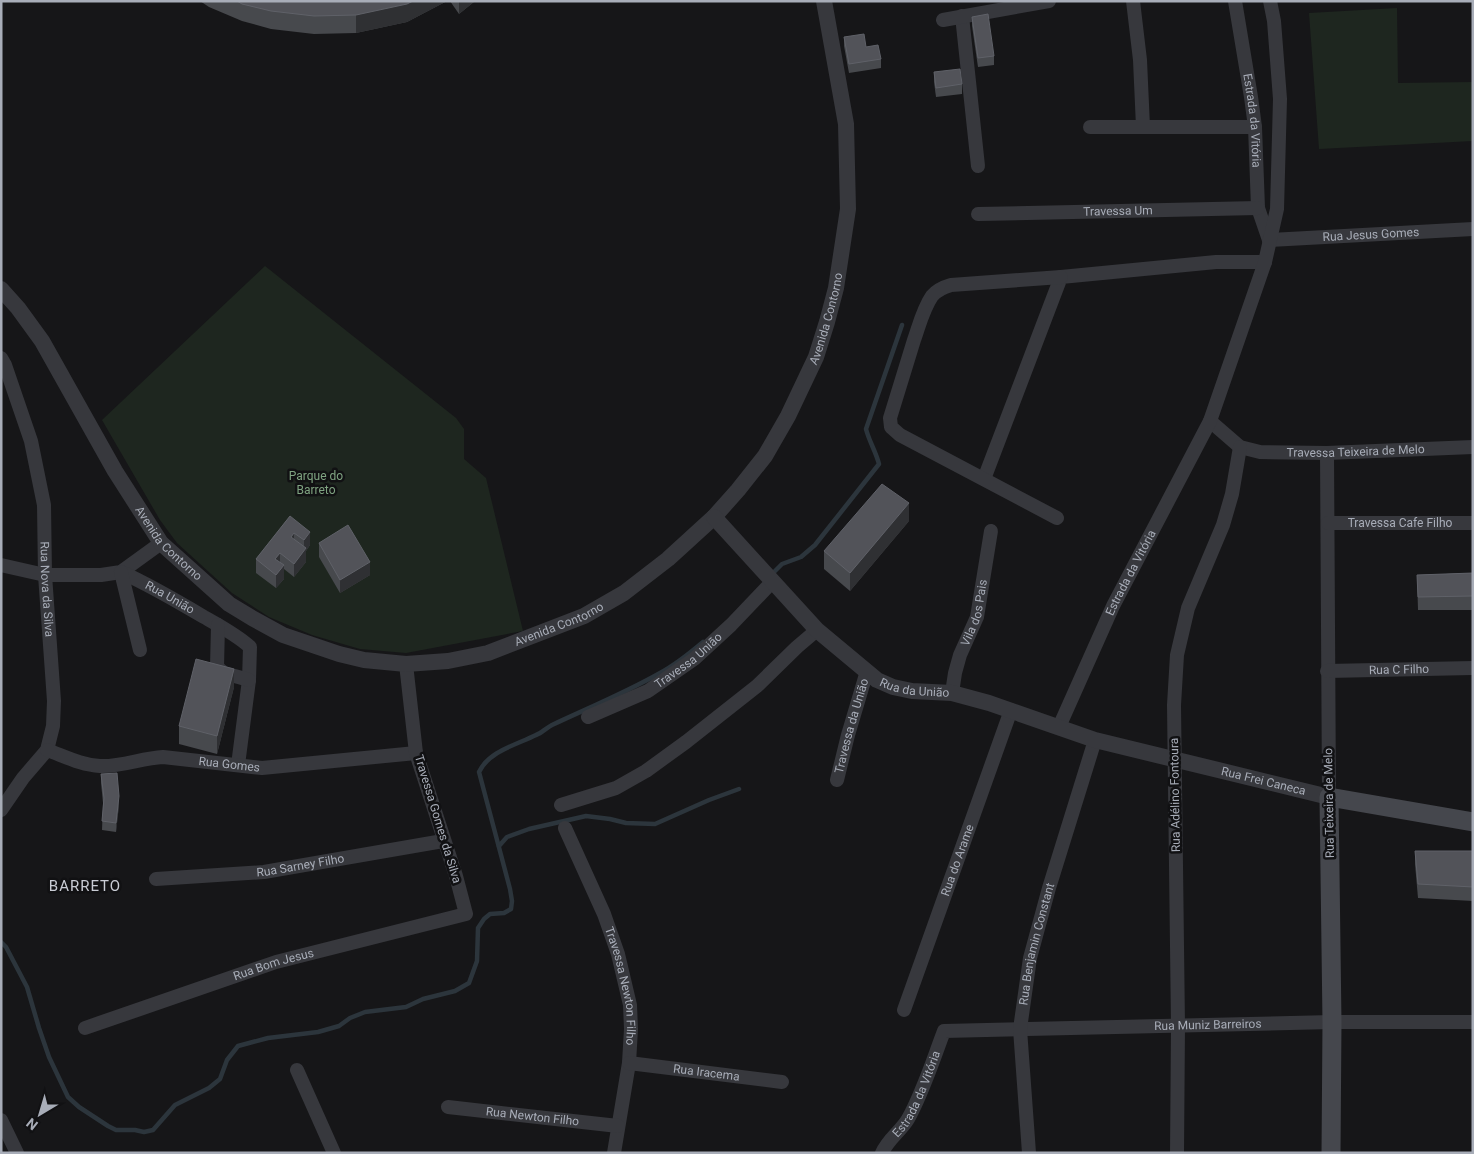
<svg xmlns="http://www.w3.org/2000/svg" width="1474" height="1154" font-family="Roboto,sans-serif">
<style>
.green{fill:#1e261f}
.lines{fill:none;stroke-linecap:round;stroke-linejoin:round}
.stream{stroke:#2c353c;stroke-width:4.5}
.minor{stroke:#37383d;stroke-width:14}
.tertiary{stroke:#37383d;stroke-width:16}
.secondary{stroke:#45474d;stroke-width:19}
.wall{fill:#47494d}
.shaded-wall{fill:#2f3033}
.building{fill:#525359;stroke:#5f6168}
.labels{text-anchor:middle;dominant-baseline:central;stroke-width:5;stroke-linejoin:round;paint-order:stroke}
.street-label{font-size:12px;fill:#a8adb8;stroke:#111113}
.park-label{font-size:12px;fill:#7fa381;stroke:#111113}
.quarter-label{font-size:15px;letter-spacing:1px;fill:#c9ccd4;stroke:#111113}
</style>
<rect width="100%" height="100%" fill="#161618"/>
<!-- green -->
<g class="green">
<path d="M 1397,8 L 1398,83 L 1473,82 L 1473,141 L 1319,149 L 1309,13 Z"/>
<path d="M 265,266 L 456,418 L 464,429 L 464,459 L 486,478 L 523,631 L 406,653 L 360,649 L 312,635 L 269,617 L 232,593 L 177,543 L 160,520 L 102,420 Z"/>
</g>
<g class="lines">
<!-- stream -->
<g class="stream">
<path d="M 771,575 L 782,564 L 801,557 L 815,545 L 879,464 C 876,452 869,441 866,429 L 902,325"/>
<path d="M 499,846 L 507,837 L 529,829 L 586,816 L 610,819 L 626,823 L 655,824 L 709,800 L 739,789"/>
<path d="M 1,942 L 6,947 L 27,987 L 39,1028 L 49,1057 L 68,1097 L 79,1107 L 108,1126 L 116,1130 L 135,1130 L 144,1132 L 153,1130 L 175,1105 L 209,1088 L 220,1079 L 227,1060 L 238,1046 L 268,1038 L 318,1032 L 339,1026 L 350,1018 L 365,1012 L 406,1007 L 423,999 L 455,991 L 469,983 L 477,961 L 478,928 L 484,919 L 490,914 L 504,913 L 511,909 L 512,901 L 510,889 L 479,772 C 489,751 516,745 536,735 C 542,733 546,728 552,725 C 588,708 625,693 660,673 C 675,665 690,653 703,642"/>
</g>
<!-- minor -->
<g class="minor">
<path d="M 1133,1 L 1140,60 L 1143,127"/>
<path id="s1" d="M 1235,1 L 1251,97 L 1255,127 L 1258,208 L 1269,240"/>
<path d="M 962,16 L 978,166"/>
<path d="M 943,20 L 1049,1"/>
<path d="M 1090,127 L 1255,127"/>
<path id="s2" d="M 978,214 L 1258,208"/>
<path id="s3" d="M 1269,240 L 1473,229"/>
<path id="s4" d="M 1,358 L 5,365 L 31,441 L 44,505 L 45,575 L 54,701 L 53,726 L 47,750 L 23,778 L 1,810"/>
<path id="s5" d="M 1210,421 L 1240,447 L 1260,452 L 1327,453 L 1473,447"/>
<path d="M 1327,453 L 1329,797"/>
<path d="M 984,479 L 1061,277 L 1216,262 L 1265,262"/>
<path d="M 1057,518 L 900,435 L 891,427 L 890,418 C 898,392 906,366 914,340 C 919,326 923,309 932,296 C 937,290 944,287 951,285 L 1061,277"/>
<path id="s6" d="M 1328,523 L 1473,523"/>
<path d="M 1,565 L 45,575 L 101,575 L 121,572 L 161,543"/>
<path id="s7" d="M 121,572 C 150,585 177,601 204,617 C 220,626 237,635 250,647 L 249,680 L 238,765"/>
<path d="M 121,572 L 140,650"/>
<path d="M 218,625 L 217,667 L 224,673 L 249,680"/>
<path id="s8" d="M 1327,671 L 1473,668"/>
<path id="s9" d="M 952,693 L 955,673 L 960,655 L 977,617 L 991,531"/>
<path id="s10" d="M 588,717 L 648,691 L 694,659 L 731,625 L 773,581"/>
<path id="s11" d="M 1059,727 L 1113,606 L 1210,421 L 1265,262 L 1277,209 L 1280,99 L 1274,21 L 1270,1"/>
<path id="s12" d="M 47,750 C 64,756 81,765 100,766 C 121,767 142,758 163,757 L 262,768 L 416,753"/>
<path id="s13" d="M 837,780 L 848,735 L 867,671"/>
<path d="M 561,805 L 616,788 L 646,771 L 686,742 L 757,686 L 797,647 L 817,630"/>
<path id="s14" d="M 565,828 L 604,914 L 618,954 L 630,1005 L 631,1029 L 629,1063 L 614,1153"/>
<path id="s15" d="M 156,879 L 264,872 L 443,841"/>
<path id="s16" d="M 904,1010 L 1011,710"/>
<path id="s17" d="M 85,1028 L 276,962 L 466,914 L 456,876 L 416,753 L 406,664"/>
<path id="s18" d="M 629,1063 L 782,1082"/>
<path d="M 297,1070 L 334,1153"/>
<path id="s19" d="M 448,1107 L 618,1126"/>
<path d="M 1,1120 L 17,1153"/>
<path id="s20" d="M 882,1153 C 888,1139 901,1131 908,1119 C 923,1092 933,1060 944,1031 L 1332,1022 L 1473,1022"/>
<path id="s21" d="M 1029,1153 L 1020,1029 L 1030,958 L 1049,888 L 1095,740"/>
<path d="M 1177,1153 L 1178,1026 L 1174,705 L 1177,655 L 1188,608 L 1223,525 L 1232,494 L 1240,447"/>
</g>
<!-- tertiary -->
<g class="tertiary">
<path id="s22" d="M 1,289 L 18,308 L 42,341 L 115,471 L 161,543 L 229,604 L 252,618 L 283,635 L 339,654 L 364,660 L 406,664 L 448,661 L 488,653 L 584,616 L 624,593 L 668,559 L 714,517 L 738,490 L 765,456 L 788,416 L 816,357 L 827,322 L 836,288 L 848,209 L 846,124 L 824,1"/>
<path id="s23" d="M 714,517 L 817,630 L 877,680 L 893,687 L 912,691 L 952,693 L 989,703 L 1095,740 L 1329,797"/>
</g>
<!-- secondary -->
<path class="secondary" d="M 1331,1153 L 1332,1022 L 1329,797 L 1473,822"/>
</g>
<!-- wall -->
<g class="wall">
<path d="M 200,1 L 447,1 L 407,22 L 356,33 L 314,34 L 271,29 L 242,21 L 209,7 Z"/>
<path d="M 450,1 L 475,1 L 459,14 Z"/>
<path d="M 972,17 L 994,56 L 994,65 L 978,67 L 972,26 Z"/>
<path d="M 844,37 L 866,47 L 881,59 L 881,68 L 849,73 L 844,46 Z"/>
<path d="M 934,72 L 962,84 L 962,94 L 936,97 L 934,82 Z"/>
<path d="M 290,516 L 310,545 L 306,551 L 306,562 L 294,577 L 284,569 L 284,579 L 276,588 L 256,573 L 256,559 Z"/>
<path d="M 909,521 L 850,591 L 824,569 L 824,551 Z"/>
<path d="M 319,543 L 370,575 L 340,593 L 319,557 Z"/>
<path d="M 1473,573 L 1473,610 L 1418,610 L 1417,575 Z"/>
<path d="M 234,687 L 217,754 L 179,744 L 179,726 Z"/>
<path d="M 101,774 L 119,805 L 116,832 L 102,830 L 103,803 L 101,783 Z"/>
<path d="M 1415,851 L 1473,851 L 1473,901 L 1418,898 L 1415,864 Z"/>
</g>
<!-- shaded-wall -->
<g class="shaded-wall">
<path d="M 413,1 L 447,1 L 407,22 L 356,33 L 356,15 Z"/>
<path d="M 459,1 L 475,1 L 459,14 Z"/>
<path d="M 909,503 L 909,521 L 850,591 L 850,573 Z"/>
<path d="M 310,532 L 310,545 L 306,551 L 306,562 L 294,577 L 294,564 L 304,551 L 304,540 Z"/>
<path d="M 294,533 L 294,546 L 291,537 Z"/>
<path d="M 280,553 L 280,566 L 275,559 Z"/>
<path d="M 370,562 L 370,575 L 340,593 L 340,580 Z"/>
<path d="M 284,565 L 284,579 L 276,588 L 276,575 Z"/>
<path d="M 234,669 L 234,687 L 217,754 L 217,736 Z"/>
<path d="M 119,796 L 119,805 L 116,832 L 116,823 Z"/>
</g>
<!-- building -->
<g class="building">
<path d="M 237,1 L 413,1 L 407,4 L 356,15 L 314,16 L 271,11 L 242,4 Z"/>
<path d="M 988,14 L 994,56 L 978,58 L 972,17 Z"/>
<path d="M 864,34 L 866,47 L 878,45 L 881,59 L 849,64 L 844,37 Z"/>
<path d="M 960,69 L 962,84 L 936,88 L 934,72 Z"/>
<path d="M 882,484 L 909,503 L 850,573 L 824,551 Z"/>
<path d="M 290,516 L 310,532 L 304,540 L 294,533 L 291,537 L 306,548 L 294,564 L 280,553 L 275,559 L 284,565 L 276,575 L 256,559 Z"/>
<path d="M 348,525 L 370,562 L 340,580 L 319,543 Z"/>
<path d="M 1473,573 L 1473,596 L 1418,597 L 1417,575 Z"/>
<path d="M 196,659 L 234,669 L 217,736 L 179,726 Z"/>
<path d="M 117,773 L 119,796 L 116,823 L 102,821 L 104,798 L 101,774 Z"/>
<path d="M 1415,851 L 1473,851 L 1473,887 L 1418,884 Z"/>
</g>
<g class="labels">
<!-- street labels -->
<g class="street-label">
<text stroke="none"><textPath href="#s1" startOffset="121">Estrada da Vitória</textPath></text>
<text stroke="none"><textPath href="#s2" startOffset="140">Travessa Um</textPath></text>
<text stroke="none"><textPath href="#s3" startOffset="102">Rua Jesus Gomes</textPath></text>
<text stroke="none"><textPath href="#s22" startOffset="1162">Avenida Contorno</textPath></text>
<text stroke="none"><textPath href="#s5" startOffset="156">Travessa Teixeira de Melo</textPath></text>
<text stroke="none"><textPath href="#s6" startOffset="72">Travessa Cafe Filho</textPath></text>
<text stroke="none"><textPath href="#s22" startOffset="306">Avenida Contorno</textPath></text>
<text stroke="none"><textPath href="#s11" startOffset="170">Estrada da Vitória</textPath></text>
<text stroke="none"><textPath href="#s4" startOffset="238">Rua Nova da Silva</textPath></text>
<text stroke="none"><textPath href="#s7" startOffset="55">Rua União</textPath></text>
<text stroke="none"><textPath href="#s9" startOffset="84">Vila dos Pais</textPath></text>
<text stroke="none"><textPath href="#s22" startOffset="741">Avenida Contorno</textPath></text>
<text stroke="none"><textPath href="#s10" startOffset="116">Travessa União</textPath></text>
<text stroke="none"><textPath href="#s8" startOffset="72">Rua C Filho</textPath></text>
<text stroke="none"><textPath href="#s23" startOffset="270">Rua da União</textPath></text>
<text stroke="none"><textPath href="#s13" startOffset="56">Travessa da União</textPath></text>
<text stroke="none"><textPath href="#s12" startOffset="186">Rua Gomes</textPath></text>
<text stroke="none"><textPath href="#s23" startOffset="632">Rua Frei Caneca</textPath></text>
<text transform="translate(1175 795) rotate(-91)">Rua Adélino Fontoura</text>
<text transform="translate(1329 803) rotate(-91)">Rua Teixeira de Melo</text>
<text transform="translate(438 819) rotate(73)">Travessa Gomes da Silva</text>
<text stroke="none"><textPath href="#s16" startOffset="159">Rua do Arame</textPath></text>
<text stroke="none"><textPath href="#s15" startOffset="145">Rua Sarney Filho</textPath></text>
<text stroke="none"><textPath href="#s21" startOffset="211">Rua Benjamin Constant</textPath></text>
<text stroke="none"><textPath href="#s17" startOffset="199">Rua Bom Jesus</textPath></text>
<text stroke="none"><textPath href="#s14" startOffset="169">Travessa Newton Filho</textPath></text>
<text stroke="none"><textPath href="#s20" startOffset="402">Rua Muniz Barreiros</textPath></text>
<text stroke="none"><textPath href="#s18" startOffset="78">Rua Iracema</textPath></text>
<text stroke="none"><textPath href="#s20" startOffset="69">Estrada da Vitória</textPath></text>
<text stroke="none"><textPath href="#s19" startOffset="85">Rua Newton Filho</textPath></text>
</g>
<!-- park labels -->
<g class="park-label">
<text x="316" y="476">Parque do<tspan x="316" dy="14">Barreto</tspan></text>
</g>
<!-- quarter labels -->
<g class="quarter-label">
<text x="85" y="886">BARRETO</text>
</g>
</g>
<!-- border -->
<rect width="1474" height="1154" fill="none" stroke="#a8adb8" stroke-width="5"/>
<!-- north arrow -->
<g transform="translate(40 1114) rotate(218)" stroke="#111113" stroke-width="4" paint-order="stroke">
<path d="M0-4L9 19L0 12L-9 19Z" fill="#a8adb8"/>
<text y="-8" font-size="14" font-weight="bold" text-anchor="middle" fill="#a8adb8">N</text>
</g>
</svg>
